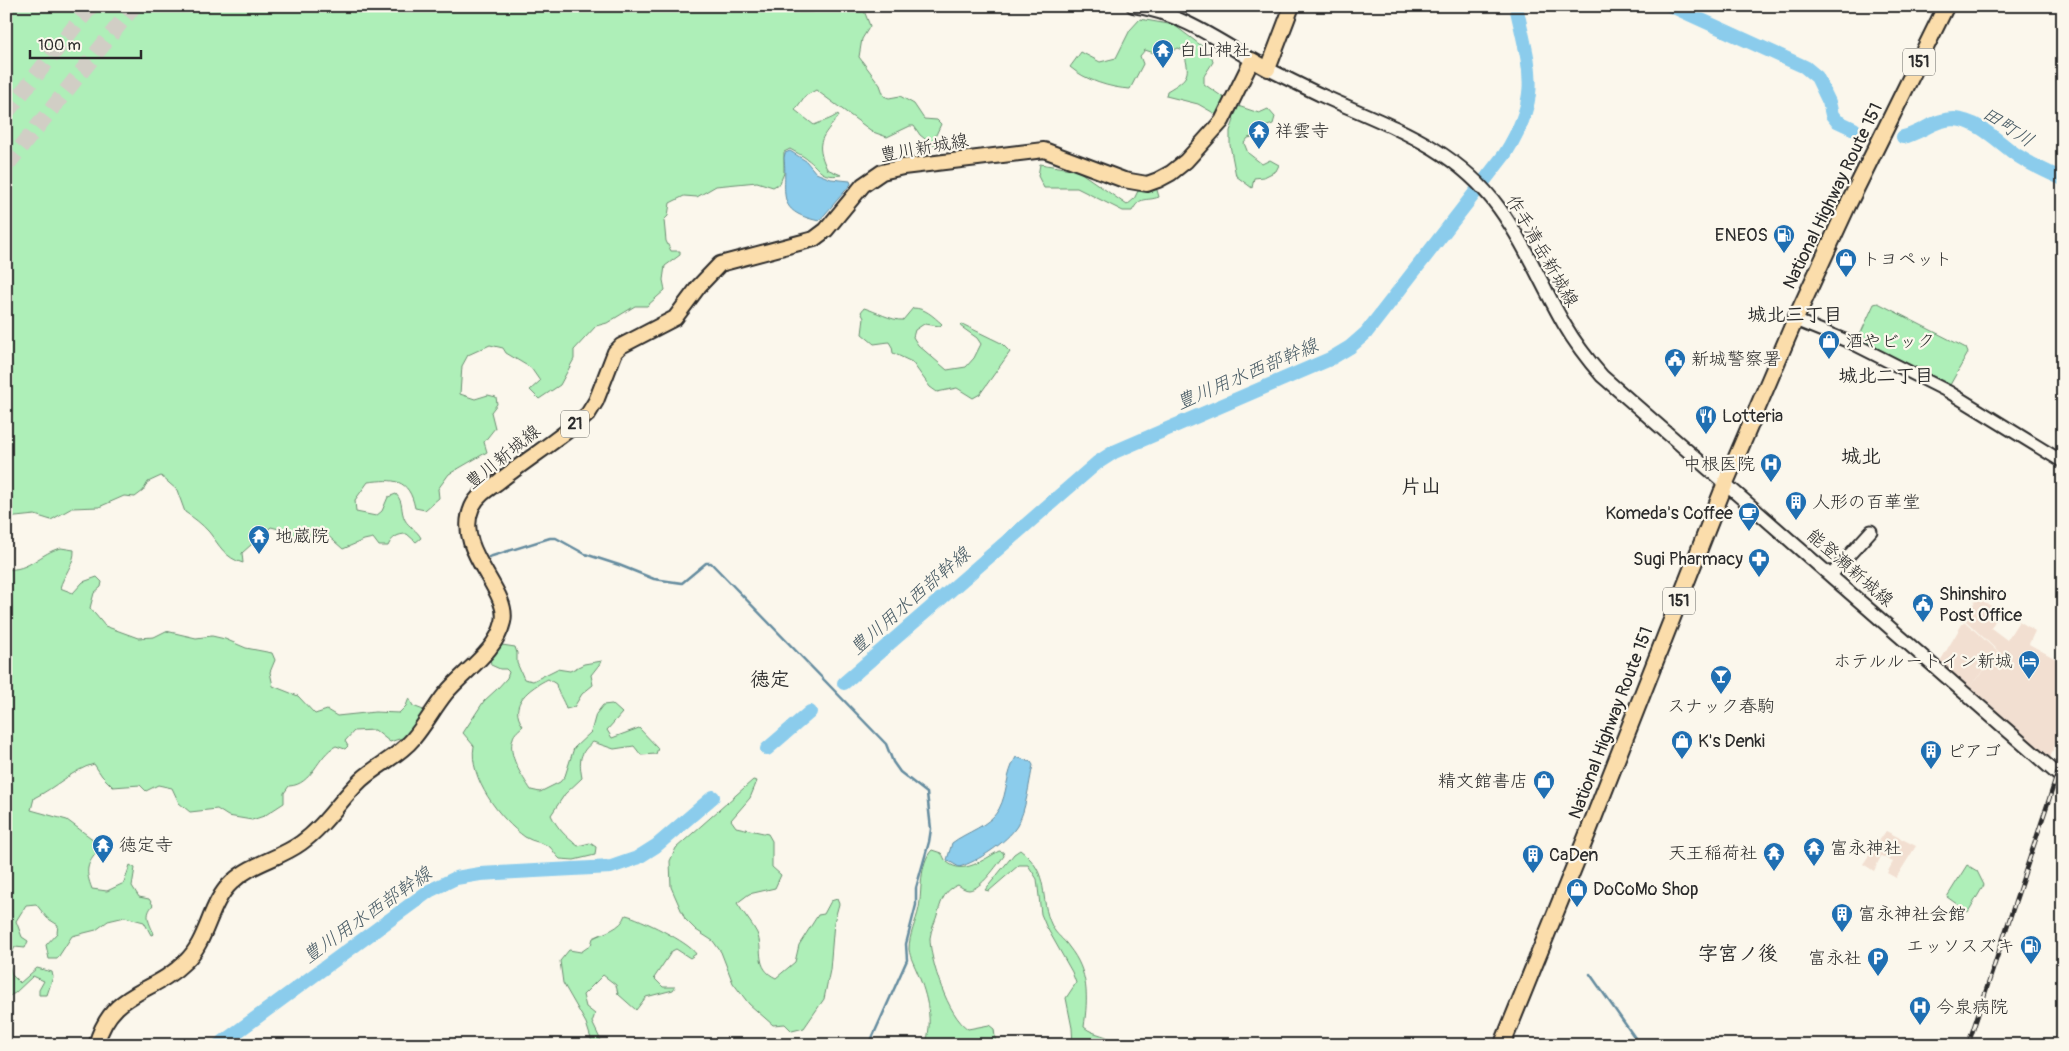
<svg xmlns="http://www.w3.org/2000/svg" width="2069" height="1051" font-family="Pangolin,'Klee One',sans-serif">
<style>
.built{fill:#f2dfd1}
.green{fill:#aeefb8;stroke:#6c8d72}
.water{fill:#8bccec;stroke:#658c9f}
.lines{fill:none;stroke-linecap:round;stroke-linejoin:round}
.stream{stroke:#658c9f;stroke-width:2.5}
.river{stroke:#8bccec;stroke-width:14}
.motorway-tunnel{stroke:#d1cec5;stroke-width:16;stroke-dasharray:16 8;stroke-linecap:butt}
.tertiary-casing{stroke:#2b2b2b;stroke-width:15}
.secondary-casing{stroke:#2b2b2b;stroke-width:16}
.primary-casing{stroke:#2b2b2b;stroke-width:18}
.trunk-casing{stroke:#2b2b2b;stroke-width:19}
.tertiary{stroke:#fbf7ec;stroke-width:11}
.secondary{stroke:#fbf7ec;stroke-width:12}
.primary{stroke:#fbddab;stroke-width:14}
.trunk{stroke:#fbddab;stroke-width:15}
.rail-casing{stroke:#2b2b2b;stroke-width:4.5}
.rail{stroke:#fbf7ec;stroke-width:2.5;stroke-dasharray:8;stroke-linecap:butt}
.labels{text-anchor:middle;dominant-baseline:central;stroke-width:4.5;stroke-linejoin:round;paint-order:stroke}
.shield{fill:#fbf7ec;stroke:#696865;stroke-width:1}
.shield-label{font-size:16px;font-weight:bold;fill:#2b2b2b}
.poi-label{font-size:18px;fill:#2b2b2b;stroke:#fbf7ec;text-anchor:start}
.street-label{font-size:18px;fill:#2b2b2b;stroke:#fbf7ec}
.water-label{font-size:19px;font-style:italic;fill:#485b65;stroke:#fbf7ec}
.neighbourhood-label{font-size:19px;font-weight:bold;fill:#2b2b2b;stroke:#fbf7ec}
.quarter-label{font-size:20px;font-weight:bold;fill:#2b2b2b;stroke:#fbf7ec}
</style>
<rect width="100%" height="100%" fill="#fbf7ec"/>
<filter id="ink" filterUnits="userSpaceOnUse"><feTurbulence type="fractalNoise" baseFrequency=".02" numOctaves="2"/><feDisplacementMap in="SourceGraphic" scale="10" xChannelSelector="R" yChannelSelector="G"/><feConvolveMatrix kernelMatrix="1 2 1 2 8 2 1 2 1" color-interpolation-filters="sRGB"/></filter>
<g filter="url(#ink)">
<!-- built -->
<g class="built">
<path d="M 1979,598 L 2000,612 L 1991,628 L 2007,640 L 2019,621 L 2035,631 L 2029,644 L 2063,663 L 2063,723 L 2050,758 L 1939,663 L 1964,621 L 1999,653 L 1969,687 L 2000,653 L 1965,620 L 1976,599 Z"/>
<path d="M 1886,831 L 1916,846 L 1896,878 L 1887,873 L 1893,862 L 1881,856 L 1874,871 L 1863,864 Z"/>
</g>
<!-- green -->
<g class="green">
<path d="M 6,6 L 757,6 C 775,10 794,14 812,12 C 830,10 845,3 863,8 L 870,26 L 862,39 L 859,57 L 880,85 L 884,96 L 889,98 L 900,96 L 914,104 L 924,119 L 937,120 L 941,124 L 936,135 L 940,146 L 934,146 L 920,135 L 914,126 L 910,126 L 887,137 L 873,132 L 816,90 L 805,96 L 795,110 L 814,125 C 823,121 830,120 838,114 L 839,116 C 822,137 814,142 827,169 L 841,175 C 819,178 821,169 807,159 C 802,155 795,152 790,149 L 784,152 L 784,173 L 780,183 L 773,187 L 757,182 L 716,186 L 697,197 L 684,196 L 670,203 L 668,216 L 664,220 L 666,241 L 671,251 L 680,251 L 680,255 L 665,266 L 663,280 L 665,290 L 647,306 L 635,306 L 607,323 L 596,326 L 574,350 L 574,359 L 560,385 L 539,399 L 530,390 L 540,381 L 531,368 L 506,353 L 503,348 L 490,345 L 468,355 L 462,366 L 460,394 L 475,399 L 488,395 L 496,397 L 497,404 L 491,412 L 495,428 L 484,442 L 487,452 L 449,474 L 438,489 L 439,498 L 425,510 L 415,508 C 409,478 394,479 368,482 L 355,500 L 356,512 L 376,516 L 382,511 L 388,497 L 396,494 C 404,503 400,510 405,520 C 409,527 417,530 421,538 L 416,542 L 407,534 C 398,534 392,537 388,546 L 379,546 L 373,538 L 364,540 L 343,549 L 326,534 L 293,541 L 283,530 L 271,527 L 242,553 L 243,563 C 225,558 220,546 209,532 C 202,524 194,518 185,512 L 177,490 L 161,476 L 148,482 L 143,491 L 135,497 L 124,496 L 99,507 L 72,508 L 51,520 L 35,515 L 6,518 Z"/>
<path d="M 1140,19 L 1174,25 L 1211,53 L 1213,62 L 1204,76 L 1204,84 L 1227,100 L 1219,116 L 1198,104 L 1166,96 L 1167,91 C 1189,78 1191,75 1183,50 L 1178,48 L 1163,56 L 1145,50 L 1140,56 L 1143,64 L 1130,89 C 1110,88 1085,80 1070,67 L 1081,52 L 1100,62 L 1116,58 L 1130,30 Z"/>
<path d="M 1235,105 L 1259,113 L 1268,109 L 1275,117 L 1273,124 L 1259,129 L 1252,137 L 1248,138 L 1244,143 L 1248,153 L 1262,164 L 1270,160 L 1279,165 L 1276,171 L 1264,177 L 1254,178 L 1252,188 L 1236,176 L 1230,145 L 1230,131 L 1234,120 L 1231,113 Z"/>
<path d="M 1040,164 L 1077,170 L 1127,205 L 1134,199 L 1138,191 L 1150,187 L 1157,190 L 1159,197 C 1145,202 1141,195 1132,211 L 1123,211 L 1077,188 L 1044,188 L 1038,176 Z"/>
<path d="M 1878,303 L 1966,348 L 1968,353 L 1950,385 L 1944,387 L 1860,342 L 1859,337 L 1874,304 Z"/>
<path d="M 864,308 C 875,311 892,321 903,320 L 913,308 C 925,308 933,316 942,324 L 940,326 L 924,324 L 915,330 L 913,337 L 918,345 L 947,370 L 966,367 L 974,358 L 981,344 L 977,338 L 960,326 L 962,324 L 1001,343 L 1010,352 L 980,394 L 973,398 L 957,388 L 937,392 L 930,387 L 912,362 L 893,353 L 892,347 L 889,342 L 874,344 L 862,334 L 864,318 L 861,312 Z"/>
<path d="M 61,548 L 74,550 C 75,563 63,576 60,588 L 73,593 L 83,582 L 97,577 L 102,582 L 101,587 L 94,593 L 90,608 L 105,626 L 138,638 L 154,637 L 166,631 L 196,638 L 212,636 L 225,639 L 246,648 L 272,653 L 275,660 L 270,672 L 273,686 L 298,696 L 315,714 L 327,710 L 337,716 L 375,712 L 399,713 L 406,706 L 409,698 L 413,706 L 426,711 L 408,736 L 390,742 L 375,730 L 354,731 L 345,741 L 348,746 L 345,749 L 336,746 C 317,755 313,785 289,786 L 284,793 L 284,803 L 264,816 L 252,820 L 228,816 L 217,809 L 190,812 L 179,803 L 172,788 L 158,785 L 146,791 L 140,785 L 113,787 L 102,776 L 94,764 C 72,770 55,788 34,798 L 31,810 L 67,820 L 98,843 L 99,850 C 86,864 85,871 92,889 L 107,891 L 124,883 L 130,865 L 135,868 L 132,886 L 139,897 L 149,899 L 153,905 C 144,915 149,922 154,934 L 151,935 L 144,922 L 125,917 L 108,921 L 96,930 L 72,936 L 57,959 L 49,959 L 46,945 L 57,933 L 58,925 L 47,918 L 36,904 L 26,905 L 16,921 L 22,937 L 28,941 L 25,948 L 15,947 L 8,961 L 12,975 L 20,983 L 37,968 L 52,972 L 53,977 L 47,995 L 39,995 L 39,990 L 44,981 L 33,976 L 15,993 L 6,998 L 6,569 C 29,572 41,552 61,548 Z"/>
<path d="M 502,645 L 515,647 L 517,653 L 517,663 L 524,679 L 533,681 L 557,669 L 570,671 L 584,664 L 602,661 L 591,675 L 593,685 L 582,694 L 574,707 L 566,709 C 564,700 557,693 556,684 L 548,679 C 530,688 507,704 523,726 C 520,729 514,733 513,738 C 507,755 522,776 531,790 L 540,792 L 560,782 L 565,776 L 574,748 L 591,732 L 596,714 L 603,705 L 612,704 L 622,713 L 607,730 L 612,738 L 639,728 L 658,748 L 656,754 L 641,755 L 634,746 L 614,749 L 593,742 C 579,753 579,761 582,778 L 565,794 L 551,815 C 557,828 566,837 578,846 L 590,843 L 596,847 L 595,855 L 574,860 L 560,859 C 556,856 553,850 550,847 C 542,842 533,842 525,837 C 500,819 468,778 474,746 L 463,733 L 484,701 L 497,689 L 507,678 L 509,672 L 506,669 L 500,669 L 491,665 L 490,657 Z"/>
<path d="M 753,780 L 757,781 L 750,798 L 731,820 L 736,827 L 768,834 L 772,841 L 772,867 L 781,875 L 775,888 L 749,894 L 737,903 C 743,913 752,923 757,933 C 764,950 754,968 776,978 L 795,962 L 799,945 L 818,915 L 824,914 L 831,901 L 837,899 L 839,904 L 834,922 L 830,970 L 824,999 L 804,1028 L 792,1031 L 785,1024 L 773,1025 L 749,1004 L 733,983 L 721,952 L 713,941 L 696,930 L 685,919 L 671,887 L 670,861 L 676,848 Z"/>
<path d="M 932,850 L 941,853 C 944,856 944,860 947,862 C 963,876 984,859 999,851 L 1003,852 L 1004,856 C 997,865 981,889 969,890 C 965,890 961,887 958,885 C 945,890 942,899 938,912 C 936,920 931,929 930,938 C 930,961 948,1016 968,1029 L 989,1025 L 994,1029 L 996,1045 L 925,1045 C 934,1023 927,995 918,974 C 915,966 910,958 909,949 C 909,935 916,922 919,908 C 922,892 919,863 932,850 Z"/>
<path d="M 1020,850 C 1052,874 1038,898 1052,926 C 1056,935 1064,939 1069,947 C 1089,972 1088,997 1084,1027 C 1094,1036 1110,1034 1117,1045 L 1073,1045 L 1072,1028 L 1066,998 L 1076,983 L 1072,972 L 1046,926 L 1041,914 L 1037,879 L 1028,865 L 1019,865 L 989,891 L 985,890 L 1014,854 Z"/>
<path d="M 1967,865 L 1977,871 L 1984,885 L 1968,912 L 1947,897 Z"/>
<path d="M 626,915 C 639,918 689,942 696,954 L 690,958 L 676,949 L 672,951 L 654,978 L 663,987 L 675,987 L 673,990 L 646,997 L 636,1010 L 618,994 L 616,985 L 603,975 L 583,995 L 586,1007 L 595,1014 L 592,1022 L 603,1045 L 593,1045 L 586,1023 L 563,983 L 560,961 L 569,950 L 581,952 L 591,945 L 593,938 C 605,932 621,929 626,915 Z"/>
</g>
<!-- water -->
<g class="water">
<path d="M 790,151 L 806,161 L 816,173 L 831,179 L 850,181 L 851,184 L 819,221 C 773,211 788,193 784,158 L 785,153 Z"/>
<path d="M 1016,757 L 1031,762 L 1033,765 C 1029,783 1026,811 1017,826 C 1007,842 977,862 959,867 L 947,860 L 952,843 C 966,832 990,826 999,809 C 1008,792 1005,776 1016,757 Z"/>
</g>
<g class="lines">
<!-- stream -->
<g class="stream">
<path d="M 489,557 L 550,538 L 556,538 L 585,554 L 619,565 L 654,579 L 682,583 L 706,563 L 711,563 L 886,744 L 893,762 L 900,772 L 927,793 L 931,829 L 929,842 L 916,888 L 916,905 L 906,944 L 907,960 L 869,1045"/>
<path d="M 1590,974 L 1640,1045"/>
</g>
<!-- river -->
<g class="river">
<path d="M 1671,6 L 1805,67 L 1817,77 L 1829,102 L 1832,115 L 1837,121 L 1854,129"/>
<path d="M 1903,137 C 1921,133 1935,119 1954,119 C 1979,120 1999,143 2018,156 C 2032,165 2047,172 2063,179"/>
<path d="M 844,683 L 1097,463 L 1114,452 L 1330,359 L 1350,347 L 1366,333 L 1505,154 C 1542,95 1530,70 1516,6"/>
<path d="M 767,749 L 810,712"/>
<path d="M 219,1045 L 429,891 L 456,878 L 480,874 L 611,867 L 637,858 L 656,846 L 713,797"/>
</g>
<!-- motorway-tunnel -->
<g class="motorway-tunnel">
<path d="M 6,113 L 91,6"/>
<path d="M 6,166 L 134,6"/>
</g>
<!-- tertiary casing -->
<g class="tertiary-casing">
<g id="tertiary">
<path d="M 1795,320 L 1852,343 L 1949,392 L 2063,462"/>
<path d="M 1831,575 L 1871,531"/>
</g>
</g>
<!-- secondary casing -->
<g class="secondary-casing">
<g id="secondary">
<path d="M 1133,6 C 1177,12 1215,38 1252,60"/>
<path d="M 1268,69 C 1286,78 1304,87 1323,96 C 1389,126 1454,146 1499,208 C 1525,244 1542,286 1564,324 C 1575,343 1588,360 1602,376 L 2063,779"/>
</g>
</g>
<!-- primary casing -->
<g class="primary-casing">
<path id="primary" d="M 96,1045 C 112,989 151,996 186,961 C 208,940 209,903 232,882 C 252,863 279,859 301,843 C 325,826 340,800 361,780 C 377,765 399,756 413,739 C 425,725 434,708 446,693 C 465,670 496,652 503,622 C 511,590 453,550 472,507 C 477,496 488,489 497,483 C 527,459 560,439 588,414 L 596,401 L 615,352 L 621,346 L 675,318 L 699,286 L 720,264 L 814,239 L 826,230 L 863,185 L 882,172 L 903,167 L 1044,150 L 1124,180 L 1147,184 L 1158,180 L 1171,173 L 1186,161 L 1222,121 L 1252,60 L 1268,69 L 1292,6"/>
</g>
<!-- trunk casing -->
<g class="trunk-casing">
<path id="trunk" d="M 1502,1045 L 1587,835 L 1725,484 L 1795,320 L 1847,207 L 1946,6"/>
</g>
<!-- tertiary -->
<use href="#tertiary" class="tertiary"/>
<!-- secondary -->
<use href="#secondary" class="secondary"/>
<!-- primary -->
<use href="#primary" class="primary"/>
<!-- trunk -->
<use href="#trunk" class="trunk"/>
<!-- rail casing -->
<g class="rail-casing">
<path id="rail" d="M 1968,1045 L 2063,757"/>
</g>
<!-- rail -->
<use href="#rail" class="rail"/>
</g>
</g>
<!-- icons -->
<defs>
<g id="temple-pin" transform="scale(1.125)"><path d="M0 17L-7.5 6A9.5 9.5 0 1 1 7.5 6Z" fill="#1f6fb2" stroke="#fbf7ec"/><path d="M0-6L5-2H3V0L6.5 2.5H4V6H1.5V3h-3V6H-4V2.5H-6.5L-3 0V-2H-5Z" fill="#fff"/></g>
<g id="fuel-pin" transform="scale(1.125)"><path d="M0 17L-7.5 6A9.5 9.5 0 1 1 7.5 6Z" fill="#1f6fb2" stroke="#fbf7ec"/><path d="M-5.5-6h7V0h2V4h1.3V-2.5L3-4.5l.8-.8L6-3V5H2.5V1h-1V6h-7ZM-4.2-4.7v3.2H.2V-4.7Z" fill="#fff"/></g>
<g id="shop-pin" transform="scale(1.125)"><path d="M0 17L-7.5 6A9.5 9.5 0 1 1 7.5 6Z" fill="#1f6fb2" stroke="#fbf7ec"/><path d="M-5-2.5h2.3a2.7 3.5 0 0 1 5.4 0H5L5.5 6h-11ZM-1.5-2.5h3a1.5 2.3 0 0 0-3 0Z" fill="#fff"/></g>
<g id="civic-pin" transform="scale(1.125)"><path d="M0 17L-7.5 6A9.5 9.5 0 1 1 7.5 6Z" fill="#1f6fb2" stroke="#fbf7ec"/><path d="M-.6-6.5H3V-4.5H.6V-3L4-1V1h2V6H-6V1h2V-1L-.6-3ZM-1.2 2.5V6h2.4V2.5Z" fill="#fff"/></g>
<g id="restaurant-pin" transform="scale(1.125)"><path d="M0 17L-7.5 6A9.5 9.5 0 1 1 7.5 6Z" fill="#1f6fb2" stroke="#fbf7ec"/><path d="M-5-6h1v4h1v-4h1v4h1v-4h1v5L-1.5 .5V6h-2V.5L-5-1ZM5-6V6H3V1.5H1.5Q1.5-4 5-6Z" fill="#fff"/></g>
<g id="hospital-pin" transform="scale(1.125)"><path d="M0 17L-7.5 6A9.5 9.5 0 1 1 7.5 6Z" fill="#1f6fb2" stroke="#fbf7ec"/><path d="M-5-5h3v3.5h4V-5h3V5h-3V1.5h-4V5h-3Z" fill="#fff"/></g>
<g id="building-pin" transform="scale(1.125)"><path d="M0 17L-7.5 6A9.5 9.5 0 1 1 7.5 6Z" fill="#1f6fb2" stroke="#fbf7ec"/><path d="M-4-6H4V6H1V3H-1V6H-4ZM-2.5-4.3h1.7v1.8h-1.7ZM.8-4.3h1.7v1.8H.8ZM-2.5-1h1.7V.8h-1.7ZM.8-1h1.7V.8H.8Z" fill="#fff"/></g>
<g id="cafe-pin" transform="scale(1.125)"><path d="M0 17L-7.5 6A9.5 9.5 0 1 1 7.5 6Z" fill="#1f6fb2" stroke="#fbf7ec"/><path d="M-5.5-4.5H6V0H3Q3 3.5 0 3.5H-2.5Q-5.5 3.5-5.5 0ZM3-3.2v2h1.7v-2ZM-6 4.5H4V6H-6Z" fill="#fff"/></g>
<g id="pharmacy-pin" transform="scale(1.125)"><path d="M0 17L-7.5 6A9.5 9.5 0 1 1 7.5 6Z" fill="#1f6fb2" stroke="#fbf7ec"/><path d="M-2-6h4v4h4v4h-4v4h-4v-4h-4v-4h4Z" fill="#fff"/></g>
<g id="hotel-pin" transform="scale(1.125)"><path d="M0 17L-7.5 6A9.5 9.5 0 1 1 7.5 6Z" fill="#1f6fb2" stroke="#fbf7ec"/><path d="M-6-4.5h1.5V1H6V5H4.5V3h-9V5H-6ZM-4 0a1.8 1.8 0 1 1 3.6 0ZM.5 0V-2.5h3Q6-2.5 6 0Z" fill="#fff"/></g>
<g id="bar-pin" transform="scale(1.125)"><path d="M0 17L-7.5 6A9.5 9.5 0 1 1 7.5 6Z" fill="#1f6fb2" stroke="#fbf7ec"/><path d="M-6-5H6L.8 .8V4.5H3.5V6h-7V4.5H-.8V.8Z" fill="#fff"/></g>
<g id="parking-pin" transform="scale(1.125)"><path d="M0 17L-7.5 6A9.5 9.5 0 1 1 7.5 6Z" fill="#1f6fb2" stroke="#fbf7ec"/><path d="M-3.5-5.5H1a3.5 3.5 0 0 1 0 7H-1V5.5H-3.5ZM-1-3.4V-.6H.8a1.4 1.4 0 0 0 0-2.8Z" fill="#fff"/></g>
</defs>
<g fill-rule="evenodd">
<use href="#temple-pin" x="1163" y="50"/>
<use href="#temple-pin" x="1259" y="131"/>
<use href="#fuel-pin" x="1784" y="235"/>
<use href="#shop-pin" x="1846" y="259"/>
<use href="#shop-pin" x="1829" y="341"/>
<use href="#civic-pin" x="1675" y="359"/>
<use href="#restaurant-pin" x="1706" y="416"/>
<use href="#hospital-pin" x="1771" y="464"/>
<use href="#building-pin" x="1796" y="502"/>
<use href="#cafe-pin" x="1749" y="513"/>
<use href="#temple-pin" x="259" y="536"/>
<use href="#pharmacy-pin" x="1759" y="559"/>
<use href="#civic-pin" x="1923" y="604"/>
<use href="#hotel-pin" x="2029" y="661"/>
<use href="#bar-pin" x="1721" y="676"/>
<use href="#shop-pin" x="1682" y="741"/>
<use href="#building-pin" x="1931" y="751"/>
<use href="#shop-pin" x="1544" y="781"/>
<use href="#temple-pin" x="103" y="845"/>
<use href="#temple-pin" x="1814" y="848"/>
<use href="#temple-pin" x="1774" y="853"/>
<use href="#building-pin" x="1533" y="855"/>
<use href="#shop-pin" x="1577" y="889"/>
<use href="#building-pin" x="1842" y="914"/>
<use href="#fuel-pin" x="2031" y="946"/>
<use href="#parking-pin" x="1878" y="958"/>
<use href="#hospital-pin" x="1920" y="1007"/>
</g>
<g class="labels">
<!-- shield labels -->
<g class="shield">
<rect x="1903" y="48.5" width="32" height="27" rx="4"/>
<rect x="561" y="410.5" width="28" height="27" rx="4"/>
<rect x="1663" y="587.5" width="32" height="27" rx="4"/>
</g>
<g class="shield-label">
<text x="1919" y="62">151</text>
<text x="575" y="424">21</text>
<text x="1679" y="601">151</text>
</g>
<!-- poi labels -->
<g class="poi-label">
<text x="1179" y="50">白山神社</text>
<text x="1275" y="131">祥雲寺</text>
<text x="1768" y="235" text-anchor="end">ENEOS</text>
<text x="1862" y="259">トヨペット</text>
<text x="1845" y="341">酒やビック</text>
<text x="1691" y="359">新城警察署</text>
<text x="1722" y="416">Lotteria</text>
<text x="1755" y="464" text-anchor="end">中根医院</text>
<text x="1812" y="502">人形の百華堂</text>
<text x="1733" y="513" text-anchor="end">Komeda's Coffee</text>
<text x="275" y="536">地蔵院</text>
<text x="1743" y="559" text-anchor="end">Sugi Pharmacy</text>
<text x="1939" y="594">Shinshiro<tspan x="1939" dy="21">Post Office</tspan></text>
<text x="2013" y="661" text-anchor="end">ホテルルートイン新城</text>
<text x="1721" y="706" text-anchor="middle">スナック春駒</text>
<text x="1698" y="741">K's Denki</text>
<text x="1947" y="751">ピアゴ</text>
<text x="1528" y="781" text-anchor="end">精文館書店</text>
<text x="119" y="845">徳定寺</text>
<text x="1830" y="848">富永神社</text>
<text x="1758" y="853" text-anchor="end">天王稲荷社</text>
<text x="1549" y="855">CaDen</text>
<text x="1593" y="889">DoCoMo Shop</text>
<text x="1858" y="914">富永神社会館</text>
<text x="2015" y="946" text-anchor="end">エッソスズキ</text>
<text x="1862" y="958" text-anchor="end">富永社</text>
<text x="1936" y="1007">今泉病院</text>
</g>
<!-- street labels -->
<g class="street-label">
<text transform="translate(924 148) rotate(-10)">豊川新城線</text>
<text transform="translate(1833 196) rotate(-64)">National Highway Route 151</text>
<text transform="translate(1542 251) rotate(60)">作手清岳新城線</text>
<text transform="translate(503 457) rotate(-39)">豊川新城線</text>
<text transform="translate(1850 568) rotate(41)">能登瀬新城線</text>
<text transform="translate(1611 723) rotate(-69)">National Highway Route 151</text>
</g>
<!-- water labels -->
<g class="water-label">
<text transform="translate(2008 127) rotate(33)">田町川</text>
<text transform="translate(1247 374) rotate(-23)">豊川用水西部幹線</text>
<text transform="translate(910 601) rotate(-41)">豊川用水西部幹線</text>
<text transform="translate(367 915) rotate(-35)">豊川用水西部幹線</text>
</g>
<!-- neighbourhood labels -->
<g class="neighbourhood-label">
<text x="1795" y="315">城北三丁目</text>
<text x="1886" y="376">城北二丁目</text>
</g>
<!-- quarter labels -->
<g class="quarter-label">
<text x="1861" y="456">城北</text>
<text x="1421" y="486">片山</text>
<text x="770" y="679">徳定</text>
<text x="1738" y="953">字宮ノ後</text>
</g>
</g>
<!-- margin -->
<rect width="2069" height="1051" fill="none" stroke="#fbf7ec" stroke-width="25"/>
<rect x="12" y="12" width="2044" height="1026" fill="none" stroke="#2b2b2b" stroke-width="2" filter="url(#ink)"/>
<!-- scale -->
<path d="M30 50v8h111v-8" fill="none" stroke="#2b2b2b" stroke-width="2.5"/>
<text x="38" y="50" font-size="15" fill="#2b2b2b" stroke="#fbf7ec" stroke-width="4" paint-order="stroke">100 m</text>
</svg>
